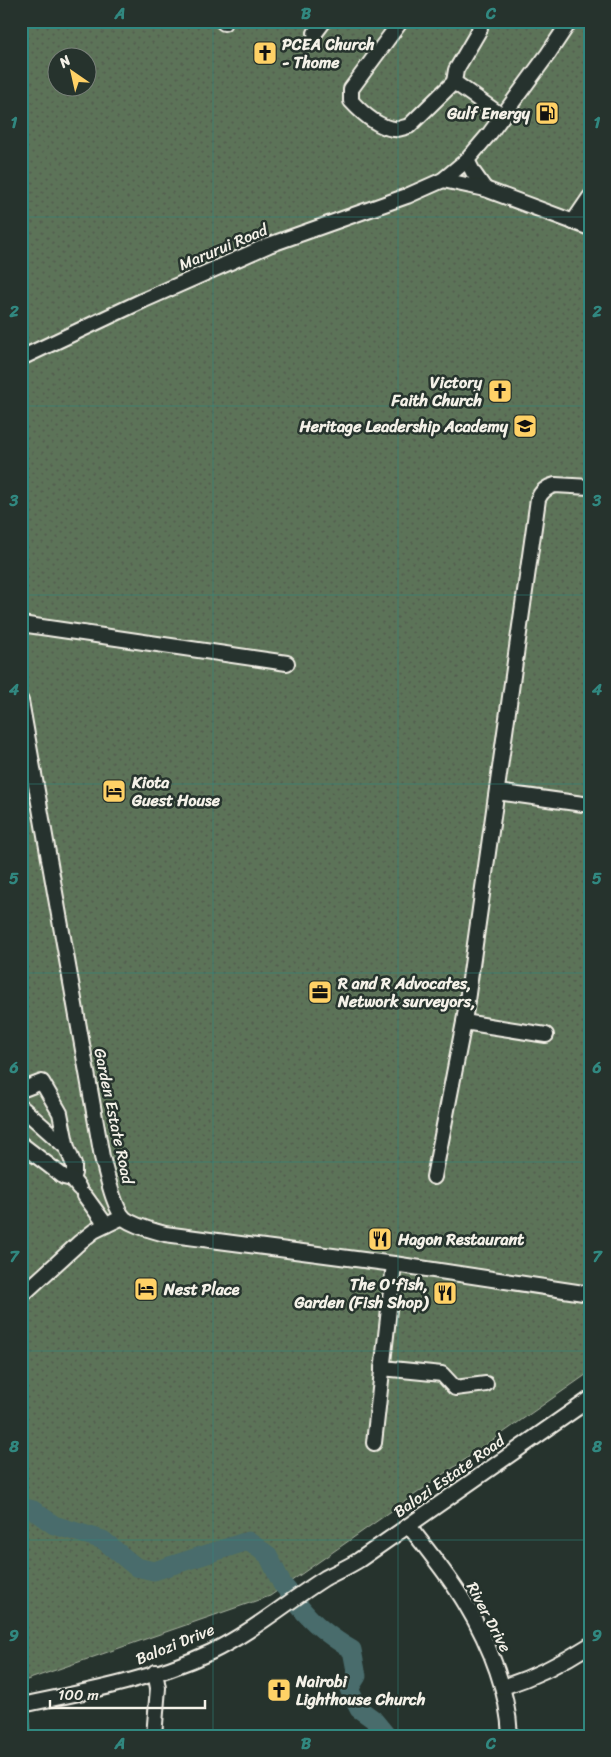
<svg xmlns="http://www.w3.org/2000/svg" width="611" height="1757" font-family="Sriracha,sans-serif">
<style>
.green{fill:url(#green-dots);stroke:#a8b2a0;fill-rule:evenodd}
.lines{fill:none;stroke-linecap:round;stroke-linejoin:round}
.river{stroke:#486c6c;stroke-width:19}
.minor-casing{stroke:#f4f1e8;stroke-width:18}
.minor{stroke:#26332d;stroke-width:14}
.grid{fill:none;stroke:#318880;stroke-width:1;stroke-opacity:0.55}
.labels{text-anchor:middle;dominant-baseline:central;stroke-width:5;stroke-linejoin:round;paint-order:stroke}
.poi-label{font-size:16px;font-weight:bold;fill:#f4f1e8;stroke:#26332d;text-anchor:start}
.street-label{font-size:16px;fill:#f4f1e8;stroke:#26332d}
.neatline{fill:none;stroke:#318880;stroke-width:2}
.grid-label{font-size:16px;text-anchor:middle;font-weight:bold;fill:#318880}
</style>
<defs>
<pattern id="green-dots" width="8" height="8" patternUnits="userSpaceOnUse" patternTransform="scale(1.25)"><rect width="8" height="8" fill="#5c7358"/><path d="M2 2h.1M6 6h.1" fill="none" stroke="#525b4e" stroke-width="1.8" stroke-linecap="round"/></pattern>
</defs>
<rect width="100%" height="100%" fill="#26332d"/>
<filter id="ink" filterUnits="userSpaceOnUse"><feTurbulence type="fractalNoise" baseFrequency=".02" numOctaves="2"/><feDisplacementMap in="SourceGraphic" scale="10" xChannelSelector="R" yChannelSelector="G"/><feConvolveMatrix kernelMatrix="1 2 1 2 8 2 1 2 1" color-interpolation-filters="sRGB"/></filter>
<g filter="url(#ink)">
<!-- green -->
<path class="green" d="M 21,21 L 590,21 L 590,1372 L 270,1596 L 21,1682 ZM 58,58 L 88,58 L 88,88 L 58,88 Z"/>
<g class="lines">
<!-- river -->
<g class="river">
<path d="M 21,1507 L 33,1510 L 54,1525 L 103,1540 L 136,1567 L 154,1571 L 248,1541 L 268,1555 L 282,1584 L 289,1592"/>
<path d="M 300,1607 C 314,1625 332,1638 352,1650 L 357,1676 L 349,1689 L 359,1709 L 373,1719 L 387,1736"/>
</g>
<!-- minor casing -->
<g class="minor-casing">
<g id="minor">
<path d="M 222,21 L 224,23"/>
<path d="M 401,21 L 351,89 L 351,101 C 362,113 377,127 394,129 C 399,130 404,127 409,126 L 454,82"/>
<path d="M 478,21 L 480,29 L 456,70 L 454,82 L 502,116"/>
<path d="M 315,33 L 324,21"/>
<path d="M 467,160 L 473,172 L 485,189"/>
<path d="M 443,180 L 485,189 L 590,228"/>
<path d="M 573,222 L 590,197"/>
<path d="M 21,358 L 144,300 L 269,245 L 407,196 L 443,180 L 467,160 L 490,133 L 548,54 L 570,21"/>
<path d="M 21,624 L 287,663"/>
<path d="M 21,701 L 102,1157 C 106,1171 114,1210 125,1219 C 136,1227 152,1230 165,1234 L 394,1264 L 590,1294"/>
<path d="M 497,792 L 590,805"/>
<path d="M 464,1022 L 546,1035"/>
<path d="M 21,1090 L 42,1082 L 60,1113 L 67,1148"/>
<path d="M 21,1107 L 67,1148 L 74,1165 L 74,1173 L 72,1179"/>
<path d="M 21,1144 L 64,1177 L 72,1179 L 79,1188"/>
<path d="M 434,1177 L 464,1022 L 538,499 C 541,492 547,487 555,485 L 590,487"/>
<path d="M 85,1196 L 106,1225"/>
<path d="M 21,1296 L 80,1242 L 94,1231 L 123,1217"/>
<path d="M 382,1368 L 442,1374 L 455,1388 L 486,1384"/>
<path d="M 374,1443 L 394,1264"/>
<path d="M 409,1526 C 428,1551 449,1576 465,1603 C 489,1643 508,1690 510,1736"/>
<path d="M 503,1687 C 534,1677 562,1663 590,1645"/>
<path d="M 21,1705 C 85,1692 151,1680 211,1652 C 252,1632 287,1602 325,1578 C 336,1572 348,1567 359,1560 L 590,1399"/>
<path d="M 21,1713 L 22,1736"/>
<path d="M 154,1736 L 158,1688 L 155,1672"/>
</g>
</g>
<!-- minor -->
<use href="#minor" class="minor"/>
</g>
</g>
<!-- grid -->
<path class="grid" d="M 213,21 L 213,1736M 398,21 L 398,1736M 21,217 L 590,217M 21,406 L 590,406M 21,595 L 590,595M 21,784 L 590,784M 21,973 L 590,973M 21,1162 L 590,1162M 21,1351 L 590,1351M 21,1540 L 590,1540"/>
<!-- icons -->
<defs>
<g id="church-square" transform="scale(1.25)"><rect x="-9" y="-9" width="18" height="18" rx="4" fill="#ffd166" stroke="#26332d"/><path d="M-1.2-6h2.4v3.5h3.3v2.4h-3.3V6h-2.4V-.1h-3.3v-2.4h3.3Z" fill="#111"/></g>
<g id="fuel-square" transform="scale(1.25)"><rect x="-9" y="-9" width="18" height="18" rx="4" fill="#ffd166" stroke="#26332d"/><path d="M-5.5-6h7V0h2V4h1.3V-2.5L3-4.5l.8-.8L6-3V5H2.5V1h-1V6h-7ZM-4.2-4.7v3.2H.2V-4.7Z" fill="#111"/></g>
<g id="school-square" transform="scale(1.25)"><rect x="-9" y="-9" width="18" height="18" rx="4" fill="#ffd166" stroke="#26332d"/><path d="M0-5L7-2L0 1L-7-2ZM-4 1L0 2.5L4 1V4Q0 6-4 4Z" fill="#111"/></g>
<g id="hotel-square" transform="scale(1.25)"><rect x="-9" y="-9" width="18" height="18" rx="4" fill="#ffd166" stroke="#26332d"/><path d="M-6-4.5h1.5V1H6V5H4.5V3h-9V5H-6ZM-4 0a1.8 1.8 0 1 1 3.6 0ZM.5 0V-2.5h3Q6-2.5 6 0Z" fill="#111"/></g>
<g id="office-square" transform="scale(1.25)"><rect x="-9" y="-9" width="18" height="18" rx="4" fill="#ffd166" stroke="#26332d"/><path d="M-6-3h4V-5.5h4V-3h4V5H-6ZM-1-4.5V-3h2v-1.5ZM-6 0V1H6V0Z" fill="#111"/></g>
<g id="restaurant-square" transform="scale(1.25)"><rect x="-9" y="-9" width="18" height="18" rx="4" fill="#ffd166" stroke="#26332d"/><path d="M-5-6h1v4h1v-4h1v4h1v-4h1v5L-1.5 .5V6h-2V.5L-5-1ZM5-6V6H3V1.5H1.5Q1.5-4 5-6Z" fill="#111"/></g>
</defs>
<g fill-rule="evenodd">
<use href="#church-square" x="265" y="53"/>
<use href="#fuel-square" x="547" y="113"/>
<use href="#church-square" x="500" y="391"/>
<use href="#school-square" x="525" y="426"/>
<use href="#hotel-square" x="114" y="791"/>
<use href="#office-square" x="320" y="992"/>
<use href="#restaurant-square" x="380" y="1239"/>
<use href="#hotel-square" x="146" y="1289"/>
<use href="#restaurant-square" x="445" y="1293"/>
<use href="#church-square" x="279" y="1690"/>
</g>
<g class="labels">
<!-- poi labels -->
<g class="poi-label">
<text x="282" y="44">PCEA Church<tspan x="282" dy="18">- Thome</tspan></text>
<text x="530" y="113" text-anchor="end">Gulf Energy</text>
<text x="482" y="382" text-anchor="end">Victory<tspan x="482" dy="18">Faith Church</tspan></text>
<text x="508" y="426" text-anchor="end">Heritage Leadership Academy</text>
<text x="132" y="782">Kiota<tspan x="132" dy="18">Guest House</tspan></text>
<text x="338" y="983">R and R Advocates,<tspan x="338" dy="18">Network surveyors,</tspan></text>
<text x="398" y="1239">Hagon Restaurant</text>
<text x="428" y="1284" text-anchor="end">The O'fish,<tspan x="428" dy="18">Garden (Fish Shop)</tspan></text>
<text x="164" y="1289">Nest Place</text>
<text x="296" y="1681">Nairobi<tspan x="296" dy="18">Lighthouse Church</tspan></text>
</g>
<!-- street labels -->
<g class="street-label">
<text transform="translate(223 247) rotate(-23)">Marurui Road</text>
<text transform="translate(114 1116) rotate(78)">Garden Estate Road</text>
<text transform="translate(449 1476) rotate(-35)">Balozi Estate Road</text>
<text transform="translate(489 1617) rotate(62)">River Drive</text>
<text transform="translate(175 1644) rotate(-22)">Balozi Drive</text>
</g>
</g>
<!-- margin -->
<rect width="611" height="1757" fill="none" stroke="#26332d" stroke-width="55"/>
<!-- north arrow -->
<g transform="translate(72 72) rotate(326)"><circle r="24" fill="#26332d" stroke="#787f78"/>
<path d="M0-4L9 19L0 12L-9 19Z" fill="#ffd166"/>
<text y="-8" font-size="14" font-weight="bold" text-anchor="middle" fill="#f4f1e8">N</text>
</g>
<!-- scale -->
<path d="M50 1700v8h155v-8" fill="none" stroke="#f4f1e8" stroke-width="2.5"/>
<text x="58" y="1700" font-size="15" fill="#f4f1e8" stroke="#26332d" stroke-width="4" paint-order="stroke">100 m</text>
<rect x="28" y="28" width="556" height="1702" class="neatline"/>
<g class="grid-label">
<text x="120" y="19">A</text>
<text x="306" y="19">B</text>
<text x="491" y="19">C</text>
<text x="14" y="128">1</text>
<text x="597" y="128">1</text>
<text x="14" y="317">2</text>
<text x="597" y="317">2</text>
<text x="14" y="506">3</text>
<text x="597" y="506">3</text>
<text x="14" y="695">4</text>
<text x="597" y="695">4</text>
<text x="14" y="884">5</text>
<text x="597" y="884">5</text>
<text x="14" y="1073">6</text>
<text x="597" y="1073">6</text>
<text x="14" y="1262">7</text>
<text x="597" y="1262">7</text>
<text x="14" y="1452">8</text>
<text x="597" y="1452">8</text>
<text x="14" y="1641">9</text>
<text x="597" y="1641">9</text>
<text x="120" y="1749">A</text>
<text x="306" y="1749">B</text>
<text x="491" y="1749">C</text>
</g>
</svg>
